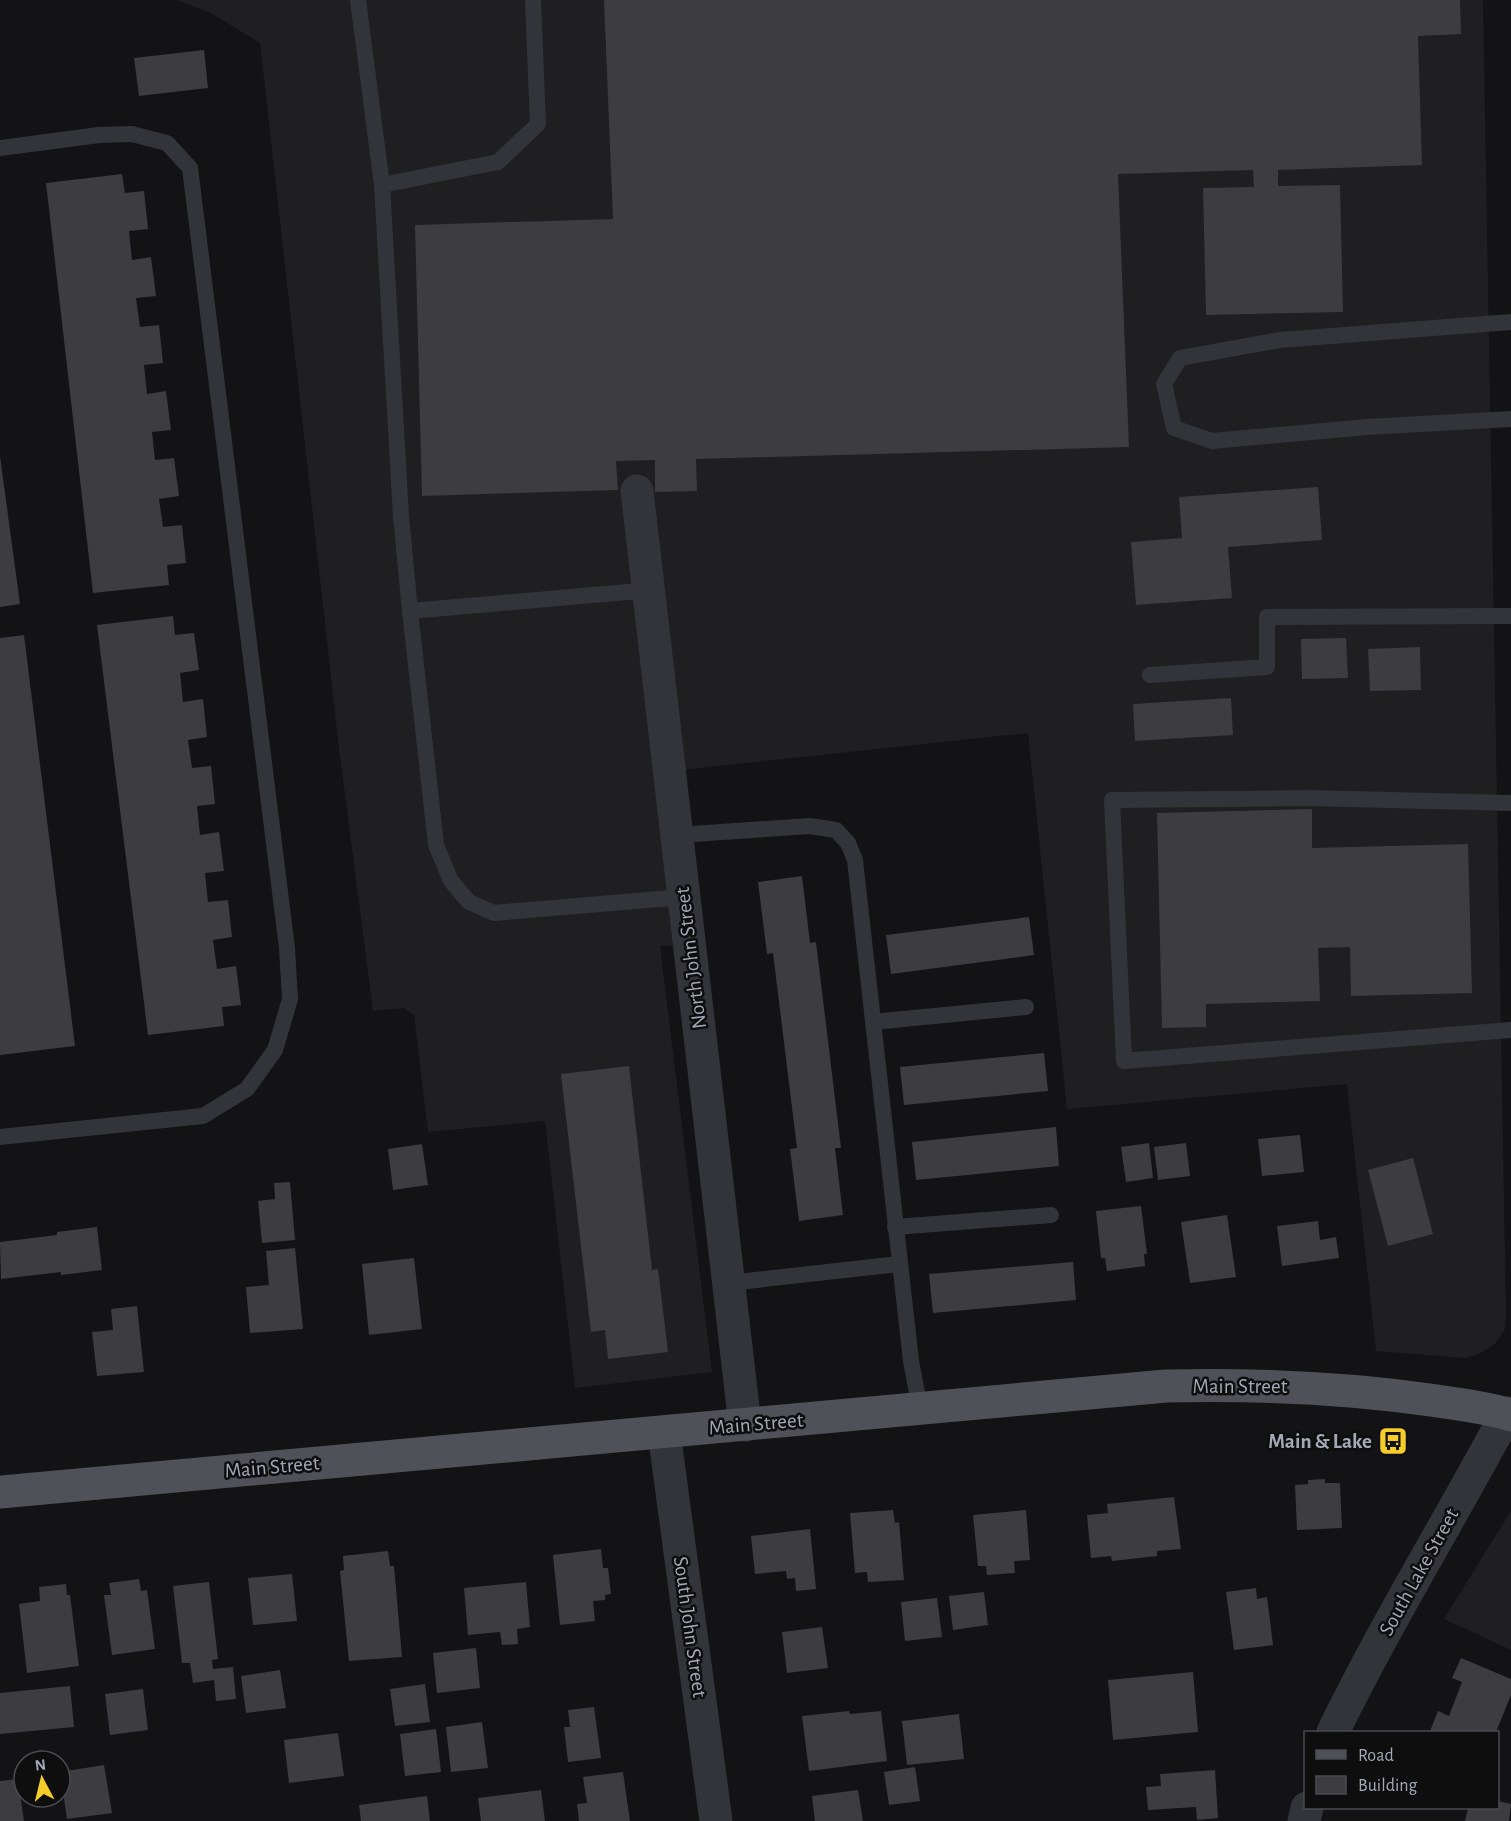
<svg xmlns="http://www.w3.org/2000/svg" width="1511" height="1821" font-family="'Alegreya Sans',sans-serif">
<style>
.built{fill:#1f1e21}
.building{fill:#3d3c41}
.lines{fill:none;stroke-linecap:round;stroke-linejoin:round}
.service{stroke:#333439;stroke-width:16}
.minor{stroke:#333439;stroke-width:33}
.tertiary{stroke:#333439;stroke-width:33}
.primary{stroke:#4f5058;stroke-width:33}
.labels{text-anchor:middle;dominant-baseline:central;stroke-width:5;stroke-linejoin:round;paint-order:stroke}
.street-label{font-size:21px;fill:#a4a7b5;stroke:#0e0e0f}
.poi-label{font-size:21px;font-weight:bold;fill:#a4a7b5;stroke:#0e0e0f;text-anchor:end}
</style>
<rect width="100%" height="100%" fill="#131214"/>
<!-- built -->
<g class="built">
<path d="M 176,0 L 1483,0 L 1506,1317 L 1505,1329 L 1495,1344 L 1479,1354 L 1465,1358 L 1376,1351 L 1347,1084 L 1067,1109 L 1028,733 L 671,771 L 690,945 L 660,946 L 712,1372 L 575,1388 L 545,1121 L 428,1132 L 414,1015 L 404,1008 L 373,1011 L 339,748 L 260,43 L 211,13 Z"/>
<path d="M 1511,1511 L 1511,1650 L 1444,1619 Z"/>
</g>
<!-- building -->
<g class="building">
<path d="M 604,0 L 1460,0 L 1461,34 L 1418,36 L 1422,165 L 1278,170 L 1278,186 L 1340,185 L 1343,312 L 1206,315 L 1203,188 L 1254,187 L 1253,170 L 1118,174 L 1129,447 L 696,459 L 697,491 L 655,492 L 655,460 L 616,461 L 618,490 L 422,496 L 415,225 L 613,219 Z"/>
<path d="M 204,50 L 208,88 L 139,96 L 134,58 Z"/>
<path d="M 122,174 L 125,193 L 144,191 L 148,229 L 129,231 L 132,260 L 151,257 L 156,296 L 136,298 L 140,327 L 159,325 L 163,363 L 144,365 L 147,394 L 166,391 L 171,430 L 152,432 L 155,460 L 174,458 L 179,496 L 159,499 L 163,527 L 182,525 L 186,563 L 167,565 L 169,585 L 93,593 L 46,183 Z"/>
<path d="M 0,456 L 20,604 L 0,607 Z"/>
<path d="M 1318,487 L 1322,540 L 1228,547 L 1232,598 L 1136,605 L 1131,542 L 1182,538 L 1179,497 Z"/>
<path d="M 173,616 L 175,635 L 194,633 L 199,670 L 180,673 L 183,702 L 203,699 L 207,737 L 188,740 L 192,768 L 211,766 L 215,804 L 197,806 L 200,835 L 219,832 L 224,871 L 205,873 L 208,902 L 228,900 L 232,937 L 213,940 L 217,969 L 236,966 L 241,1005 L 222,1007 L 224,1026 L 148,1035 L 97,625 Z"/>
<path d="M 24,635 L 75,1046 L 0,1055 L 0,638 Z"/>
<path d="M 1346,638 L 1348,678 L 1302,679 L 1301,639 Z"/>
<path d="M 1420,647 L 1421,690 L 1370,691 L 1368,649 Z"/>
<path d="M 1231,698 L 1233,735 L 1135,741 L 1133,704 Z"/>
<path d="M 1312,809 L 1312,848 L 1468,844 L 1472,993 L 1351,996 L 1350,947 L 1318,948 L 1320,1001 L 1206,1004 L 1206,1027 L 1162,1028 L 1157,813 Z"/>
<path d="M 802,876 L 810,943 L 816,942 L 841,1148 L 835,1148 L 843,1215 L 799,1221 L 790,1149 L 797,1148 L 773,953 L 767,954 L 758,882 Z"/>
<path d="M 1029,917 L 1034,955 L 891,974 L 886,935 Z"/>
<path d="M 1044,1053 L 1048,1091 L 904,1105 L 900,1067 Z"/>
<path d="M 629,1066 L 652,1270 L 658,1269 L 668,1352 L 608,1359 L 605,1330 L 591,1332 L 561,1074 Z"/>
<path d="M 1056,1127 L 1059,1166 L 916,1180 L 912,1142 Z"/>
<path d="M 1300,1135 L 1304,1172 L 1262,1176 L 1258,1139 Z"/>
<path d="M 1149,1143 L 1153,1178 L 1126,1182 L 1121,1147 Z"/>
<path d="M 1186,1143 L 1190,1176 L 1158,1180 L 1154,1147 Z"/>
<path d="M 422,1144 L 428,1185 L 393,1190 L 388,1149 Z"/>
<path d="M 1413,1158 L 1433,1234 L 1388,1246 L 1368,1170 Z"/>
<path d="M 290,1182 L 295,1240 L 262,1243 L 258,1201 L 275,1199 L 274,1183 Z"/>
<path d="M 1141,1206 L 1147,1254 L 1144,1254 L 1145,1266 L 1107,1271 L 1105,1258 L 1101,1258 L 1096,1211 Z"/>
<path d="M 1227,1215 L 1236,1277 L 1190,1283 L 1181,1222 Z"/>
<path d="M 1318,1221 L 1320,1240 L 1336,1237 L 1339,1258 L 1282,1266 L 1277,1226 Z"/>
<path d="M 97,1227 L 102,1270 L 61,1275 L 61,1272 L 1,1279 L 0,1242 L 57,1235 L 57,1232 Z"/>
<path d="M 295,1248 L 303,1329 L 250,1333 L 246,1287 L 269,1285 L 266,1251 Z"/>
<path d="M 414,1258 L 422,1329 L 369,1335 L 362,1264 Z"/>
<path d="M 1073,1262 L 1076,1300 L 933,1313 L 929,1274 Z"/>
<path d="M 137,1306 L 144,1372 L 97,1376 L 92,1332 L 113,1330 L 111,1309 Z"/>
<path d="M 1325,1479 L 1325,1483 L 1340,1483 L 1342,1528 L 1297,1530 L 1295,1485 L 1308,1484 L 1308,1480 Z"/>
<path d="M 1174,1497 L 1181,1549 L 1157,1551 L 1157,1556 L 1112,1561 L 1111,1556 L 1091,1558 L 1087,1515 L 1108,1513 L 1107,1504 Z"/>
<path d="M 893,1510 L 895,1523 L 899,1522 L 904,1580 L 868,1582 L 867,1572 L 855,1573 L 850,1513 Z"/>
<path d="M 1026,1510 L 1030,1560 L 1014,1561 L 1015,1573 L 987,1575 L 986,1566 L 978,1566 L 973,1515 Z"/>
<path d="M 810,1529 L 816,1589 L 796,1591 L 795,1578 L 787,1579 L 786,1571 L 755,1574 L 751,1536 Z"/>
<path d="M 601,1549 L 603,1568 L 608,1568 L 611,1594 L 605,1595 L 605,1600 L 593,1601 L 595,1621 L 560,1625 L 553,1555 Z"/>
<path d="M 388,1551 L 390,1566 L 394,1566 L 402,1657 L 349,1661 L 340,1571 L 344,1570 L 343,1556 Z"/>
<path d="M 292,1574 L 297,1621 L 253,1625 L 248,1578 Z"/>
<path d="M 139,1579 L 141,1591 L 147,1590 L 155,1649 L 112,1655 L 104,1595 L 111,1595 L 109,1583 Z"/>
<path d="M 209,1582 L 218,1659 L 212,1660 L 213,1669 L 233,1667 L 236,1699 L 216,1701 L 214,1680 L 193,1683 L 190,1663 L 182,1663 L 173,1586 Z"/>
<path d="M 526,1582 L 530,1627 L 517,1629 L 518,1644 L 502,1645 L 500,1632 L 468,1635 L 464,1588 Z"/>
<path d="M 66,1584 L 67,1595 L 70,1595 L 79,1666 L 27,1673 L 19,1604 L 40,1601 L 39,1587 Z"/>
<path d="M 1256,1588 L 1257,1599 L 1267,1597 L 1273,1645 L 1234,1650 L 1226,1592 Z"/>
<path d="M 984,1592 L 988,1625 L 953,1630 L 949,1596 Z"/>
<path d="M 937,1598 L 942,1637 L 905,1641 L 901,1602 Z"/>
<path d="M 822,1627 L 828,1668 L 787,1673 L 782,1632 Z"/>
<path d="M 476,1648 L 480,1688 L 437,1693 L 433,1653 Z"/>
<path d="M 1461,1658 L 1511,1679 L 1511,1695 L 1496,1732 L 1430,1731 L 1438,1711 L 1449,1716 L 1462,1682 L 1452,1678 Z"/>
<path d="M 280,1670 L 286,1708 L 246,1713 L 241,1676 Z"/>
<path d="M 1193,1672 L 1198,1732 L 1113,1740 L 1108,1680 Z"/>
<path d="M 425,1684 L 430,1722 L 395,1726 L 390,1689 Z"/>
<path d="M 70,1686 L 74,1727 L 0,1734 L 0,1693 Z"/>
<path d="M 143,1689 L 148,1730 L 110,1735 L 105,1694 Z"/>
<path d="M 594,1707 L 601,1758 L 568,1762 L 564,1727 L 570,1727 L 568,1710 Z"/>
<path d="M 849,1711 L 850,1714 L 881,1711 L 887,1761 L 809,1771 L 802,1716 Z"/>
<path d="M 959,1714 L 964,1759 L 907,1765 L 902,1721 Z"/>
<path d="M 482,1722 L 488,1768 L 451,1772 L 446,1727 Z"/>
<path d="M 436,1729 L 441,1772 L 405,1776 L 400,1734 Z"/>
<path d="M 338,1733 L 344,1776 L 289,1783 L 284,1740 Z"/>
<path d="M 104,1765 L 112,1813 L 67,1819 L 60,1772 Z"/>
<path d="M 915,1767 L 920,1801 L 889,1805 L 884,1772 Z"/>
<path d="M 1215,1770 L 1218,1818 L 1197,1820 L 1196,1807 L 1148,1810 L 1146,1787 L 1161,1786 L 1160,1774 Z"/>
<path d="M 623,1772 L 630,1821 L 579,1821 L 577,1804 L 587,1803 L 583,1777 Z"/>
<path d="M 18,1779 L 24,1821 L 0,1821 L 0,1781 Z"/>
<path d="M 541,1790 L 545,1821 L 481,1821 L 478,1798 Z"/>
<path d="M 858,1790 L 863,1821 L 815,1821 L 812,1796 Z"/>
<path d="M 427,1796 L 430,1821 L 361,1821 L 359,1805 Z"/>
<path d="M 1498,1801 L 1511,1804 L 1509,1821 L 1465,1821 L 1468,1808 L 1498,1808 Z"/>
</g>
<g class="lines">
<!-- service -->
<g class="service">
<path d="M 358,0 L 382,185"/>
<path d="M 533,0 L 538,124 L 498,162 L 382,185 L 401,516 L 410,611 L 650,590"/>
<path d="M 0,148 L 99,135 L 132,134 L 167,143 L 190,168 L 287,948 L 290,999 L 275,1050 L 247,1089 L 203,1116 L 0,1137"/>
<path d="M 1511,322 L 1280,340 L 1180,358 L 1164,384 L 1174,428 L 1212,441 L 1367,427 L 1511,419"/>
<path d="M 410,611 L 436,845 L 451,881 L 469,902 L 494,913 L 683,897"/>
<path d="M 1150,675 L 1267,667 L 1267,617 L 1511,616"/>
<path d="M 1511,803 L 1310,798 L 1112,800 L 1124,1061 L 1511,1030"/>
<path d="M 678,835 L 810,826 L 836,830 L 848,843 L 855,860 L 911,1361 L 920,1409"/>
<path d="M 873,1022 L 1026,1007"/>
<path d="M 895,1227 L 1051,1215"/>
<path d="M 729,1283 L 899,1264"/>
</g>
<!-- minor -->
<g class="minor">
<path d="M 637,491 L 745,1425"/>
<path d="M 664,1432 L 716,1821"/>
</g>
<!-- tertiary -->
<g class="tertiary">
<path d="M 1333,1732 C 1386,1623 1450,1520 1507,1413"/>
<path d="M 1304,1821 L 1307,1808"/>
</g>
<!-- primary -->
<path class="primary" d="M 0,1492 L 1166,1386 C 1256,1384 1340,1387 1430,1400 C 1456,1404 1486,1407 1511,1415"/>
</g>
<!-- icons -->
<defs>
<g id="bus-square" transform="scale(1.5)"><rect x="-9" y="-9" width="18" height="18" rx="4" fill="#f5cd2a" stroke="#0e0e0f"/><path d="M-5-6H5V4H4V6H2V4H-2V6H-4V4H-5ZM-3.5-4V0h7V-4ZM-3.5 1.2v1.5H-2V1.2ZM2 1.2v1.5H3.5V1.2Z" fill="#111"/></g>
</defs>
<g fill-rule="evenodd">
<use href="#bus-square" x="1393" y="1441"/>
</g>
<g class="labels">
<!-- street labels -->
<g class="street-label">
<text transform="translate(691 958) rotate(-97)">North John Street</text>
<text x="1240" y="1386">Main Street</text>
<text transform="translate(756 1424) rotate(-5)">Main Street</text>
<text transform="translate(272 1467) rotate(-5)">Main Street</text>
<text transform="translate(1419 1572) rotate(-61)">South Lake Street</text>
<text transform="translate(690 1627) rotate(82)">South John Street</text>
</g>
<!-- poi labels -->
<g class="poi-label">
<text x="1372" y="1441">Main &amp; Lake</text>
</g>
</g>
<!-- legend -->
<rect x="1304" y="1731" width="195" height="78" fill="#0e0e0f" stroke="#4a4b51" stroke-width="1.5"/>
<rect x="1316" y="1750" width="30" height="9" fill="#4f5058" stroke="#4a4b51" stroke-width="1.5"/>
<text x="1358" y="1761" font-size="18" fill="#a4a7b5">Road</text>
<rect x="1316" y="1776" width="30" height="18" fill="#3d3c41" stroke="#4a4b51" stroke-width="1.5"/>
<text x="1358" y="1791" font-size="18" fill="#a4a7b5">Building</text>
<!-- north arrow -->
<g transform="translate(42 1779) rotate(353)"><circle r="28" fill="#0e0e0f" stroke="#4a4b51" stroke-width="1.5"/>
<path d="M0-4.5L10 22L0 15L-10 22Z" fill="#f5cd2a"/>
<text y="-9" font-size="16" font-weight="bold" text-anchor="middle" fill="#a4a7b5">N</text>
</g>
</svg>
